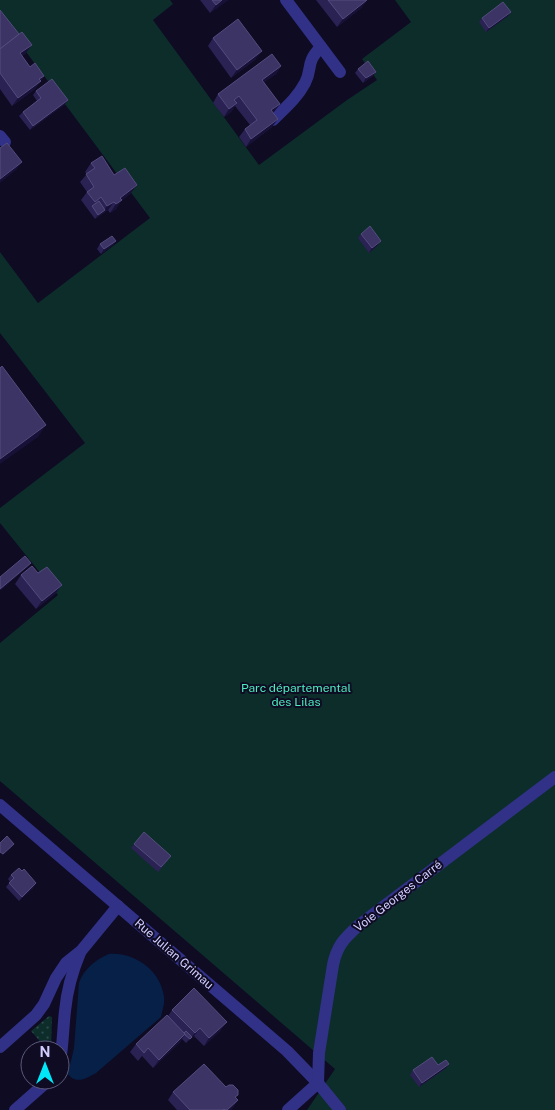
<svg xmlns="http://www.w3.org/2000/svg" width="555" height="1110" font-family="'Public Sans',sans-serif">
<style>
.grass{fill:url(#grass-dots)}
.park{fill:#0d2d2b}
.water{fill:#062047}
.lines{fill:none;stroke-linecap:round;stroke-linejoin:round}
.lane{stroke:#313187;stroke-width:12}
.street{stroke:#313187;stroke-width:12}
.wall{fill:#2a2253}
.shaded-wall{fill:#171138}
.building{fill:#3c3465;stroke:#534c7e}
.labels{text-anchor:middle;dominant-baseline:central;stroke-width:4;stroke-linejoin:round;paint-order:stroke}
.park-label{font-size:12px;fill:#4cecbe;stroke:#0e0b23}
.street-label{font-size:12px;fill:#d1cdff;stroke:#0e0b23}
</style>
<defs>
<pattern id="grass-dots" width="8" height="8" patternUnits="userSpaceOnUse" patternTransform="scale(1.25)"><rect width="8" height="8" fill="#0d2d2b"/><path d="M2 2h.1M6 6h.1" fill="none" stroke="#2f4a4b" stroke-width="1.8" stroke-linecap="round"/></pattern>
</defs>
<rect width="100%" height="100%" fill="#0e0b23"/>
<!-- grass -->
<path class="grass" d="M 49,1016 L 52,1017 L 51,1050 L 39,1050 L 44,1046 L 31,1031 Z"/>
<!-- park -->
<path class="park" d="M 0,0 L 170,0 L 173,4 L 153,20 L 259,165 L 347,100 L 377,80 L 362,59 L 411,22 L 395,0 L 555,0 L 555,1110 L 307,1110 L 335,1069 L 0,781 L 0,643 L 58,595 L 0,523 L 0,508 L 85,443 L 0,333 L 0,252 L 38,303 L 150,218 L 0,17 Z"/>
<!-- water -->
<path class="water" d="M 109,954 C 135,952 161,971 164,997 C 165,1004 162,1011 161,1017 L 96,1073 C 87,1078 76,1085 68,1074 L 74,1048 L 79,983 C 83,970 96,959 109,954 Z"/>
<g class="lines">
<!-- lane -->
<g class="lane">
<path d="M 273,120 C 285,108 297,98 305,83 C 313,68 305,63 321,47"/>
<path d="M 0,1047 L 36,1015 L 44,1004 L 56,978 L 66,963 L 81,951 L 118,906"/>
<path d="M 60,1062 C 63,1045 63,1028 65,1011 C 67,990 72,972 80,953"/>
<path d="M 15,1110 L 49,1080"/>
</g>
<!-- street -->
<g class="street">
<path d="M 286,0 L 340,72"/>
<path d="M 0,136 L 5,142"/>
<path d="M 0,805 L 287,1051 L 318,1083 L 340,1110"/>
<path d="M 288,1110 L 318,1083 L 319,1053 L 333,965 C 337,945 345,938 359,925 L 555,777"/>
</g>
</g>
<!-- wall -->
<g class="wall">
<path d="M 200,0 L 228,0 L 210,13 Z"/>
<path d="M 316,0 L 367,0 L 361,8 L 337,27 Z"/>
<path d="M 0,10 L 26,53 L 22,56 L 30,67 L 44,76 L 35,89 L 12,106 L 0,89 Z"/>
<path d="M 511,12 L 508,16 L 486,32 L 479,22 L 482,18 Z"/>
<path d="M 213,38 L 256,59 L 231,78 L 208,46 Z"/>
<path d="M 281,66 L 276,74 L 264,82 L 274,112 L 273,113 L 272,127 L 246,147 L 239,137 L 245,129 L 250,125 L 235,106 L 231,112 L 224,117 L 213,103 L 218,94 Z"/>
<path d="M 358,69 L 373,76 L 363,83 L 355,73 Z"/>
<path d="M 36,91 L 68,100 L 65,104 L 30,130 L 19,116 L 23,112 L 37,101 L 33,95 Z"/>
<path d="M 91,163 L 114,175 L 131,193 L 121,201 L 116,209 L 110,213 L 108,210 L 95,219 L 81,200 L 87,192 L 80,182 L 87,174 L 85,172 Z"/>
<path d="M 361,234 L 378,245 L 369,253 L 358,238 Z"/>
<path d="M 116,241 L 113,245 L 101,254 L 97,249 L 100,244 Z"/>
<path d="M 38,573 L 62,585 L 56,593 L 36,609 L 15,584 L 21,575 Z"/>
<path d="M 134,844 L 168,860 L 158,872 L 131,848 Z"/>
<path d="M 11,875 L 36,883 L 33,888 L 19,901 L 6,887 L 10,882 L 8,879 Z"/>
<path d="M 172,1010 L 221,1030 L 204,1046 L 194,1036 L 186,1043 L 182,1039 L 180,1042 L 153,1068 L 142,1056 L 138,1061 L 130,1052 L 136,1044 L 168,1016 Z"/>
<path d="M 446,1068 L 419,1087 L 410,1075 L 413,1070 Z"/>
<path d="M 173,1092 L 236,1098 L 238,1100 L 231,1110 L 177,1110 L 168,1100 Z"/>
</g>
<!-- shaded-wall -->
<g class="shaded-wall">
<path d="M 222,0 L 228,0 L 210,13 L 216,5 Z"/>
<path d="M 367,0 L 361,8 L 337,27 L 343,19 Z"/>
<path d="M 511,12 L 508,16 L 486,32 L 489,28 Z"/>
<path d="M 32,45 L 26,53 L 14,62 L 20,53 Z"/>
<path d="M 262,51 L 256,59 L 231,78 L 237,70 Z"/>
<path d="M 281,66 L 276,74 L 256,88 L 262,80 Z"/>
<path d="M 376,72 L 373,76 L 363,83 L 366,78 Z"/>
<path d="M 44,76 L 35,89 L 12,106 L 18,98 Z"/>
<path d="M 68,100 L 65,104 L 30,130 L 33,126 Z"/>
<path d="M 237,103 L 231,112 L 224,117 L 229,109 Z"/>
<path d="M 280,104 L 274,112 L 266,118 L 271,110 Z"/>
<path d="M 278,119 L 272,127 L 246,147 L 251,139 Z"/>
<path d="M 22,162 L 16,170 L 0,183 L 0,179 Z"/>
<path d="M 137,185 L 131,193 L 121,201 L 116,209 L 110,213 L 120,198 Z"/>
<path d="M 114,202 L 108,210 L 102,214 L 107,206 Z"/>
<path d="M 105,210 L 102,214 L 95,219 L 98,215 Z"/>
<path d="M 116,241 L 113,245 L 101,254 L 104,249 Z"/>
<path d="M 381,241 L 378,245 L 369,253 L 372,248 Z"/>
<path d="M 46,425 L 38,437 L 0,464 L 0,459 Z"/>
<path d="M 31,563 L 28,567 L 0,591 L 0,589 Z"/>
<path d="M 62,585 L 56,593 L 36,609 L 42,601 Z"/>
<path d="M 14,844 L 11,848 L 0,858 L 3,854 Z"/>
<path d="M 36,883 L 33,888 L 19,901 L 22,897 Z"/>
<path d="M 227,1022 L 221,1030 L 204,1046 L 209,1038 Z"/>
<path d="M 200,1028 L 194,1036 L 186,1043 L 195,1033 Z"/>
<path d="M 185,1034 L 180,1042 L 153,1068 L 159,1060 Z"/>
<path d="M 449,1064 L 446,1068 L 419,1087 L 422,1083 Z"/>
<path d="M 238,1100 L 232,1109 L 231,1110 L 227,1110 Z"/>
</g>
<!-- building -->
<g class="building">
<path d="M 212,0 L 222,0 L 216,5 Z"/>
<path d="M 328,0 L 367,0 L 343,19 Z"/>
<path d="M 503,2 L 511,12 L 489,28 L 482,18 Z"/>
<path d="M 0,10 L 19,34 L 0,49 Z"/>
<path d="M 238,19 L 262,51 L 237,70 L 213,38 Z"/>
<path d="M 22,32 L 32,45 L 20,53 L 30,67 L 35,63 L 44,76 L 39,79 L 41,81 L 18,98 L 0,73 L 0,49 Z"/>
<path d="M 272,54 L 281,66 L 262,80 L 280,104 L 271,110 L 278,119 L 251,139 L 245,129 L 257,120 L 239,96 L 234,100 L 237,103 L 229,109 L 218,94 Z"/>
<path d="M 368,61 L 376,72 L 366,78 L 358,69 Z"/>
<path d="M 52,79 L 68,100 L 33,126 L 23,112 L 41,98 L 36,91 Z"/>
<path d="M 7,143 L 22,162 L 0,179 L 0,148 Z"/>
<path d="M 102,156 L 114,175 L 125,168 L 137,185 L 120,198 L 122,200 L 116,204 L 114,202 L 107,206 L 101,197 L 95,202 L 87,192 L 94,187 L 86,174 L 95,168 L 91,163 Z"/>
<path d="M 99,201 L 105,210 L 98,215 L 92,206 Z"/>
<path d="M 370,226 L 381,241 L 372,248 L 361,234 Z"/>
<path d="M 112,236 L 116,241 L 104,249 L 100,244 Z"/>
<path d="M 2,366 L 46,425 L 0,459 L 0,368 Z"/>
<path d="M 25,556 L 31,563 L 0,589 L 0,577 Z"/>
<path d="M 32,566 L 38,573 L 47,567 L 62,585 L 42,601 L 21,575 Z"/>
<path d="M 144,832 L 171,856 L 161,867 L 134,844 Z"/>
<path d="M 7,836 L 14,844 L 3,854 L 0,852 L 0,843 Z"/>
<path d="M 19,868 L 22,871 L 24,869 L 36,883 L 22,897 L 9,883 L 14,878 L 11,875 Z"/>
<path d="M 194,988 L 227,1022 L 209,1038 L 200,1028 L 195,1033 L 172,1010 Z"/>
<path d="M 167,1015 L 185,1034 L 159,1060 L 148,1048 L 144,1053 L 136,1044 Z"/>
<path d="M 186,1031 L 192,1037 L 190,1039 L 185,1035 L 185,1034 L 184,1033 Z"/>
<path d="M 432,1057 L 438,1065 L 446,1060 L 449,1064 L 422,1083 L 413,1070 Z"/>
<path d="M 204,1064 L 226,1087 L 229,1085 L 233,1085 L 238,1090 L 238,1095 L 235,1097 L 238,1100 L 227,1110 L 225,1110 L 224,1109 L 223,1110 L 190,1110 L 173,1092 Z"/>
</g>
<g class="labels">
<!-- park labels -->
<g class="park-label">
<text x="296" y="688">Parc départemental<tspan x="296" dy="14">des Lilas</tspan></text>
</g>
<!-- street labels -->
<g class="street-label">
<text transform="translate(398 896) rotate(-38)">Voie Georges Carré</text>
<text transform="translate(174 954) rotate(41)">Rue Julian Grimau</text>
</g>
</g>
<!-- north arrow -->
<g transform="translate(45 1065)"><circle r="24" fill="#0e0b23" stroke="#5c597b"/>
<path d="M0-4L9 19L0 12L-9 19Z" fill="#00e8f8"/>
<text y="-8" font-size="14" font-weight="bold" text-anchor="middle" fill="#d1cdff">N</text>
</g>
</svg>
